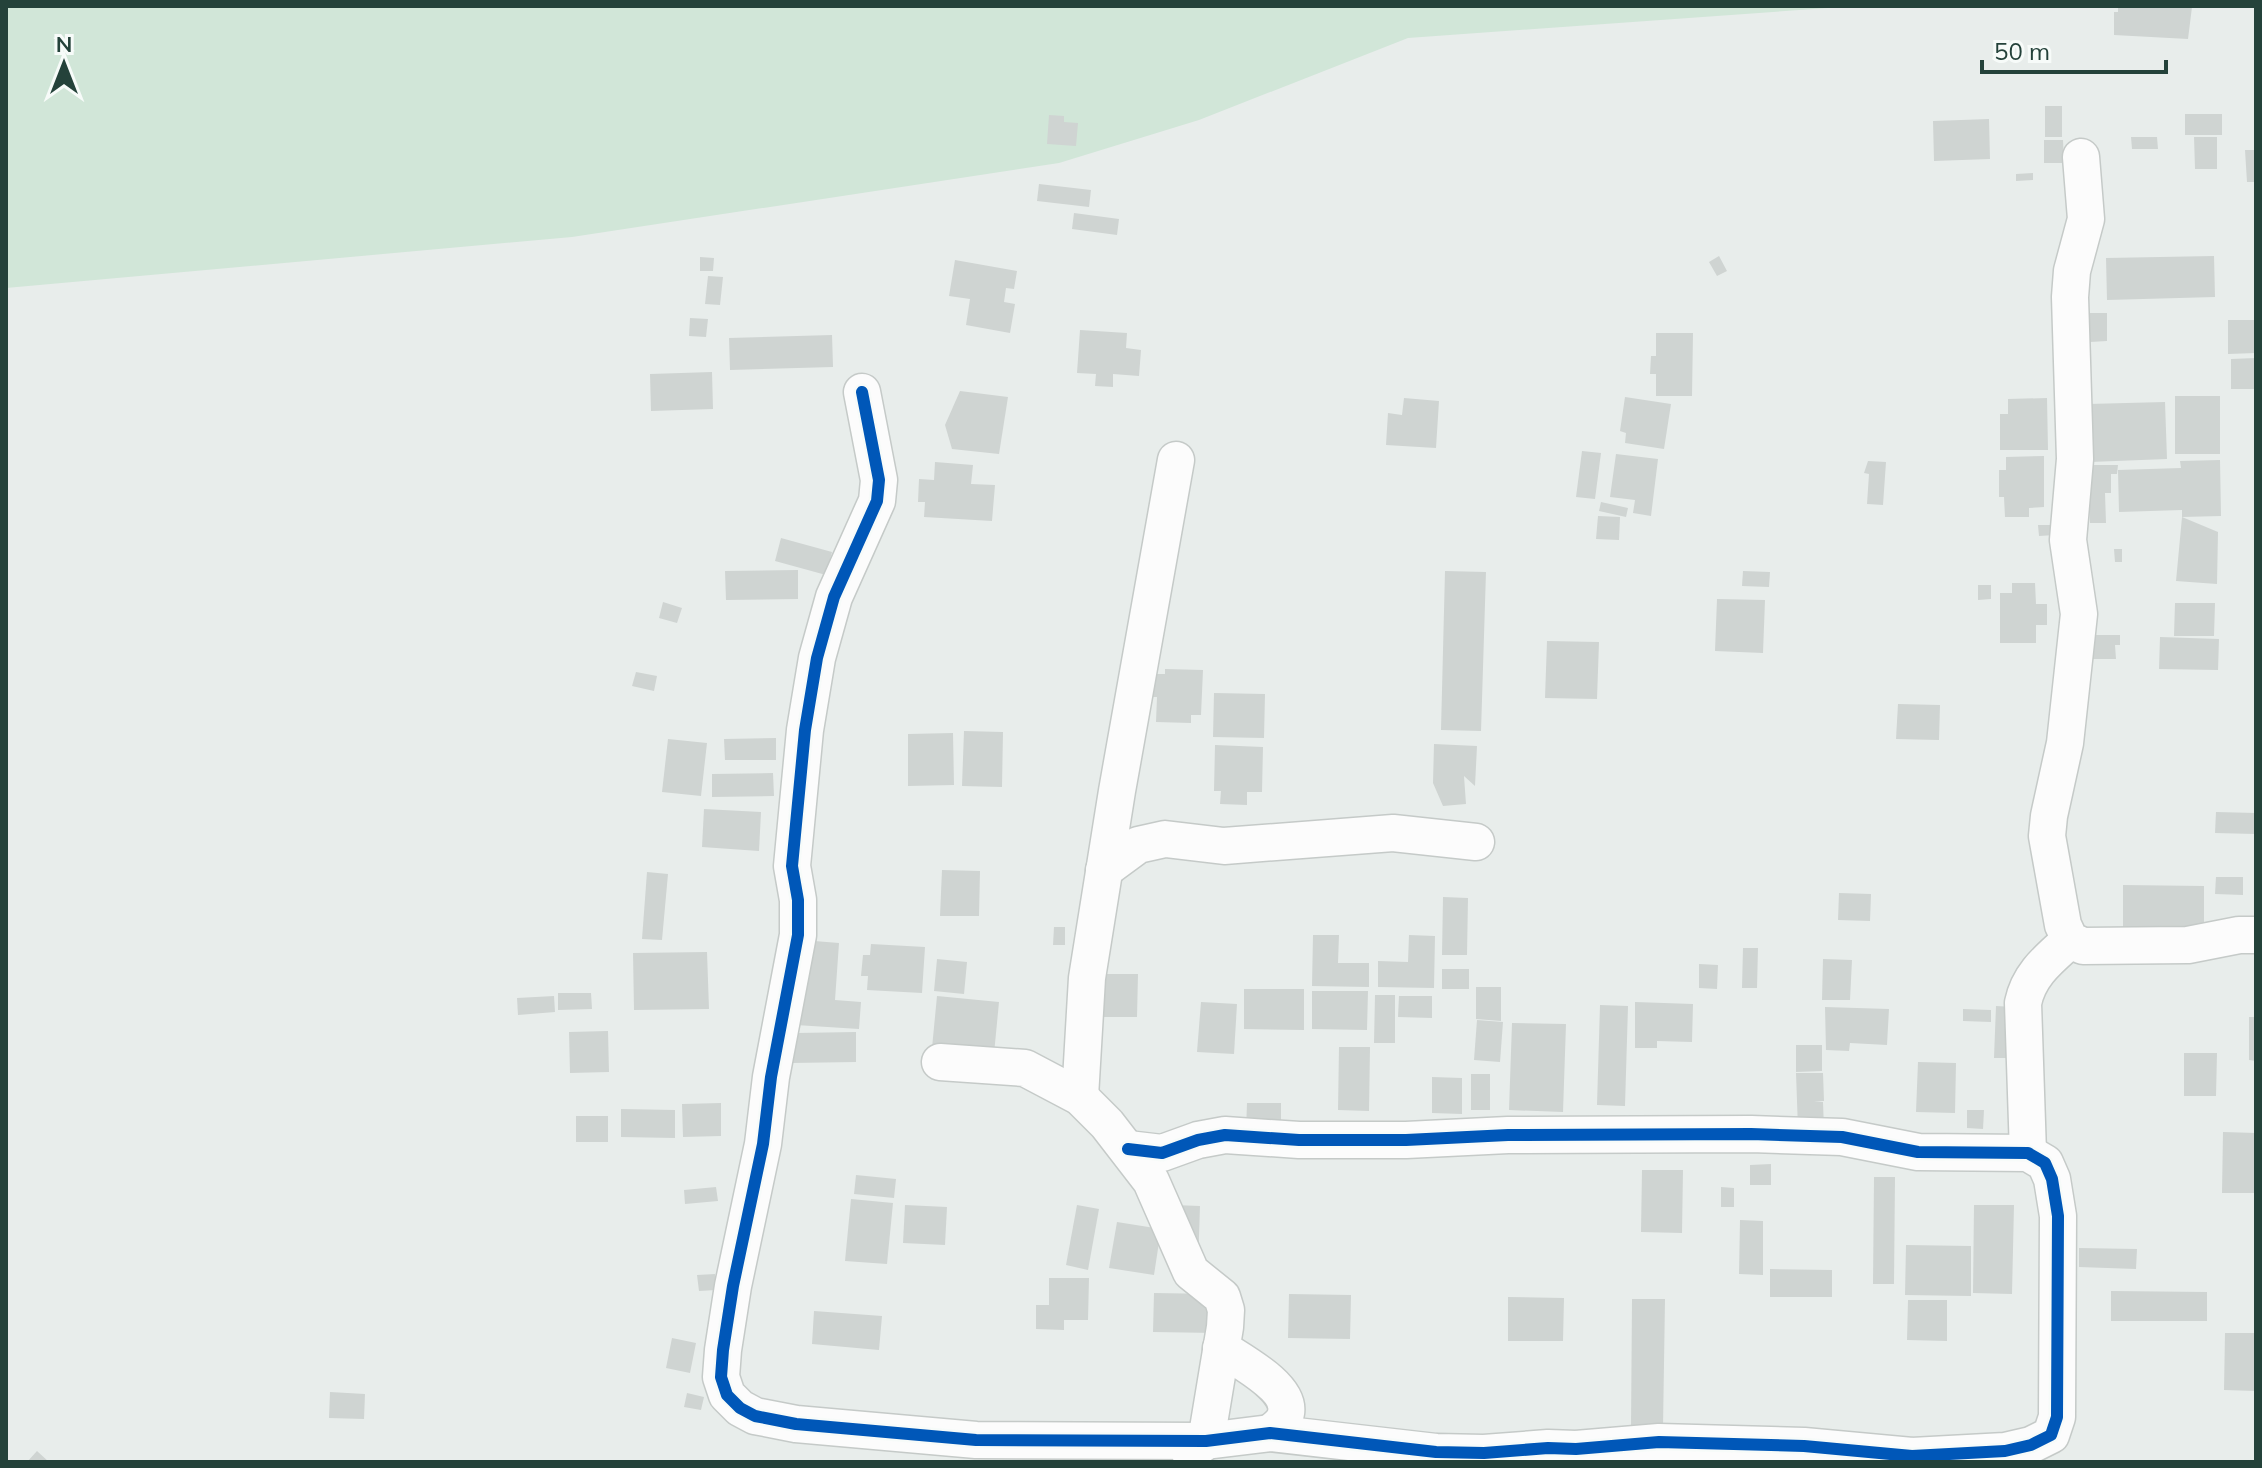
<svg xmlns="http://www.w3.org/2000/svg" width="2262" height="1468" font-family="Mulish,sans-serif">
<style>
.green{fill:#d1e6d8}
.building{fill:#cfd4d2}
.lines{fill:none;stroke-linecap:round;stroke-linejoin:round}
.minor-casing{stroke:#c5cac8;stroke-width:39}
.minor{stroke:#fcfcfc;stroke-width:36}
.cycleway-casing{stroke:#f7fbf9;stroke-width:17}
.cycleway{stroke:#0057b8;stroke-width:12}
</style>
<rect width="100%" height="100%" fill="#e8edeb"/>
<!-- green -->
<path class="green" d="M 6,6 L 1856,6 L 1408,38 L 1199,120 L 1059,163 L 572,237 L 6,288 Z"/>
<!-- building -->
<g class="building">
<path d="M 2118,6 L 2192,7 L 2188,39 L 2114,35 L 2114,12 L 2118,12 Z"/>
<rect x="2045" y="106" width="17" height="31"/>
<rect x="2185" y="114" width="37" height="21"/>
<path d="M 1049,115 L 1064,116 L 1064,122 L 1078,123 L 1076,146 L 1047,144 Z"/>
<path d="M 1989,119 L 1990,159 L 1934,161 L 1933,121 Z"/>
<path d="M 2131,137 L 2157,137 L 2158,149 L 2132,149 Z"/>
<path d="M 2194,137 L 2217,137 L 2217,169 L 2195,169 Z"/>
<path d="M 2044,140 L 2063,140 L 2064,163 L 2044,163 Z"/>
<path d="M 2245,150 L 2256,150 L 2256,182 L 2247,182 Z"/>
<path d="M 2033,173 L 2033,180 L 2016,181 L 2016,174 Z"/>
<path d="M 1039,184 L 1091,190 L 1089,207 L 1037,201 Z"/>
<path d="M 1074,213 L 1119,219 L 1117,235 L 1072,229 Z"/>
<path d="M 1719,256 L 1727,271 L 1717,276 L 1709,262 Z"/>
<path d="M 2214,256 L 2215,297 L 2107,300 L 2106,258 Z"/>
<path d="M 700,257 L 714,258 L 713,271 L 700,271 Z"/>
<path d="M 955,260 L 1017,271 L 1014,289 L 1006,288 L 1004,302 L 1015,304 L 1010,333 L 966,325 L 970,299 L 949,296 Z"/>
<path d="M 708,276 L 723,277 L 720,305 L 705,304 Z"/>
<path d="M 2090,313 L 2107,313 L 2107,341 L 2090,342 Z"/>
<path d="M 690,318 L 708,319 L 706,337 L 689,336 Z"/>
<path d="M 2228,320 L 2256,320 L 2256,353 L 2228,354 Z"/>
<path d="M 1080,330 L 1127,333 L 1126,348 L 1141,350 L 1139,376 L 1113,374 L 1113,387 L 1095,386 L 1096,374 L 1077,373 Z"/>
<path d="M 1656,333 L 1693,333 L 1692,396 L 1656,396 L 1656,374 L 1650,374 L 1651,356 L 1656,356 Z"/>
<path d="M 832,335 L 833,367 L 730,370 L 729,338 Z"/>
<path d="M 2256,358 L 2256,389 L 2231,389 L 2231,359 Z"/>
<path d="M 712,372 L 713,409 L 651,411 L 650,374 Z"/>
<path d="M 960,391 L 1008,397 L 999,454 L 952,449 L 945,425 Z"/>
<rect x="2175" y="396" width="45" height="58"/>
<path d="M 1625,397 L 1671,404 L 1664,449 L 1625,443 L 1626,433 L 1620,431 Z"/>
<path d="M 1404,398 L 1439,401 L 1436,448 L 1386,445 L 1388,413 L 1402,415 Z"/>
<path d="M 2047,398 L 2048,450 L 2000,450 L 2000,414 L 2008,414 L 2008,399 Z"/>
<path d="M 2165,402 L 2167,459 L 2090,462 L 2088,404 Z"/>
<path d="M 1582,451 L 1601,453 L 1595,499 L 1576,497 Z"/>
<path d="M 1616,454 L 1658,459 L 1651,516 L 1633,513 L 1635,500 L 1610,497 Z"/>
<path d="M 2044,456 L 2044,507 L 2029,508 L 2029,517 L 2005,517 L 2004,497 L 1999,497 L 1999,470 L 2006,470 L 2006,457 Z"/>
<path d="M 2220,460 L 2221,516 L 2182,517 L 2182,510 L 2119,512 L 2118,470 L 2181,468 L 2180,461 Z"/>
<path d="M 1868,461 L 1886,462 L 1883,505 L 1867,504 L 1869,474 L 1864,473 Z"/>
<path d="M 935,462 L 973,465 L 971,484 L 995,485 L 992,521 L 924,517 L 925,502 L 918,502 L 919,479 L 934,480 Z"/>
<path d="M 2087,465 L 2118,465 L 2117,474 L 2111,474 L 2111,493 L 2105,493 L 2106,523 L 2090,523 Z"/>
<path d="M 1601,502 L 1628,508 L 1626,517 L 1599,511 Z"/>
<path d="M 1598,516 L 1620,517 L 1619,540 L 1596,539 Z"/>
<path d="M 2182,517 L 2218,532 L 2217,584 L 2176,581 Z"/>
<path d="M 2038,525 L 2054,525 L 2055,535 L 2039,536 Z"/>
<path d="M 781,538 L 832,552 L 826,575 L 775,561 Z"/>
<path d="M 2114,549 L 2122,549 L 2122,562 L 2115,562 Z"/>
<path d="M 798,570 L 798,599 L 726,600 L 725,571 Z"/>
<path d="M 1445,571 L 1486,572 L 1481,731 L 1441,730 Z"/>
<path d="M 1743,571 L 1770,572 L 1769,587 L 1742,586 Z"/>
<path d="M 2012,583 L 2035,583 L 2036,604 L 2047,604 L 2047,625 L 2036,625 L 2036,643 L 2000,643 L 2000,593 L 2012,593 Z"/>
<path d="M 1978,585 L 1991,585 L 1991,599 L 1978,600 Z"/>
<path d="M 1717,599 L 1765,600 L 1763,653 L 1715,651 Z"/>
<path d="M 663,602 L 682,608 L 677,623 L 659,618 Z"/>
<path d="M 2175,603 L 2215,603 L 2214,636 L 2174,636 Z"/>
<path d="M 2091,635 L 2120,635 L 2120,645 L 2115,645 L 2116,659 L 2091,659 Z"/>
<path d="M 2160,637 L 2219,639 L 2218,670 L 2159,669 Z"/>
<path d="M 1547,641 L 1599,642 L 1597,699 L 1545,698 Z"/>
<path d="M 1165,669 L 1203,670 L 1201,715 L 1191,715 L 1191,723 L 1156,722 L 1157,697 L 1149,697 L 1150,674 L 1165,674 Z"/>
<path d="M 636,672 L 657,676 L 654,691 L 632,686 Z"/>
<path d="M 1214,693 L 1265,694 L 1264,738 L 1213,737 Z"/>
<path d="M 1898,704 L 1940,705 L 1939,740 L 1896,739 Z"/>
<path d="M 964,731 L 1003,732 L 1002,787 L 962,786 Z"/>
<path d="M 953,733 L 954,785 L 908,786 L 908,734 Z"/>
<path d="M 776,738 L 776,760 L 725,760 L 724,739 Z"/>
<path d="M 668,739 L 707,743 L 701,796 L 662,792 Z"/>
<path d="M 1434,744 L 1477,746 L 1475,786 L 1464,776 L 1466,804 L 1443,806 L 1433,783 Z"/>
<path d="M 1215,745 L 1263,747 L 1262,792 L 1247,792 L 1247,805 L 1220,804 L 1221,791 L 1214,791 Z"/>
<path d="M 773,773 L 774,796 L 712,797 L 712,774 Z"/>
<path d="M 704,809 L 761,812 L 759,851 L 702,847 Z"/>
<path d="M 2216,812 L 2256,813 L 2255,834 L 2215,833 Z"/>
<path d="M 942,870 L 980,871 L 979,916 L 940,916 Z"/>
<path d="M 647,872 L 668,874 L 662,940 L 642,939 Z"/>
<path d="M 2216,877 L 2243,877 L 2243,895 L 2215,894 Z"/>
<path d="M 2123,885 L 2204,886 L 2204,940 L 2123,939 Z"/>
<path d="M 1839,893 L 1871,894 L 1870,921 L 1838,920 Z"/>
<path d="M 1443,897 L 1468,898 L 1467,955 L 1442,955 Z"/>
<path d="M 1054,927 L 1065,927 L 1065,945 L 1053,945 Z"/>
<path d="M 1313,935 L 1339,935 L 1338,963 L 1369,963 L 1369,987 L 1312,986 Z"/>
<path d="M 1409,935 L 1435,936 L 1434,988 L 1378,987 L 1378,961 L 1408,962 Z"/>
<path d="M 802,940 L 839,943 L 835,1000 L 861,1002 L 859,1029 L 796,1025 Z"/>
<path d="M 871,944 L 925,947 L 922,993 L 867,990 L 868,976 L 861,976 L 863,955 L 870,955 Z"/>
<path d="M 1743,948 L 1758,948 L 1757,988 L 1742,988 Z"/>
<path d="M 707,952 L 709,1009 L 634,1010 L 633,953 Z"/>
<path d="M 937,959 L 967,962 L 964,994 L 934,991 Z"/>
<path d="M 1823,959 L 1852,960 L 1850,1000 L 1822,1000 Z"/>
<path d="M 1699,964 L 1718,965 L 1717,989 L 1699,988 Z"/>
<rect x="1442" y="969" width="27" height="20"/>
<path d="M 1102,974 L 1138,974 L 1137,1017 L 1101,1017 Z"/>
<path d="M 1476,987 L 1501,987 L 1501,1021 L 1476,1019 Z"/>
<path d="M 1244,989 L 1304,989 L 1304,1030 L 1244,1029 Z"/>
<path d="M 1312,991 L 1368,991 L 1367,1030 L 1312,1029 Z"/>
<path d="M 558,993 L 591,993 L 592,1009 L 558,1010 Z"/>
<path d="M 1375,995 L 1395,995 L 1395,1043 L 1374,1043 Z"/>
<path d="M 554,996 L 555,1012 L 518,1015 L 517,998 Z"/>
<path d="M 937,996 L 999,1002 L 994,1054 L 932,1048 Z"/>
<path d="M 1399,996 L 1432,996 L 1432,1018 L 1398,1017 Z"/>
<path d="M 1201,1002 L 1237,1004 L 1234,1054 L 1197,1052 Z"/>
<path d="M 1635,1002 L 1693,1004 L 1692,1042 L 1657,1041 L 1657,1048 L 1635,1048 Z"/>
<path d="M 1600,1005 L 1628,1006 L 1625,1106 L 1597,1105 Z"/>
<path d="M 1996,1006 L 2014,1007 L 2012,1058 L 1994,1058 Z"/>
<path d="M 1825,1007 L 1889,1009 L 1887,1045 L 1850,1043 L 1849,1051 L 1826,1050 Z"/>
<path d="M 1963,1009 L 1991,1010 L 1991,1022 L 1963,1021 Z"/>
<path d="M 2249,1017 L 2256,1017 L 2256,1061 L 2249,1060 Z"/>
<path d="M 1477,1020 L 1503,1022 L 1500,1062 L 1474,1060 Z"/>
<path d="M 1512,1023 L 1566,1024 L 1563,1112 L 1509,1110 Z"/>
<path d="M 608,1031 L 609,1072 L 570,1073 L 569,1032 Z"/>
<path d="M 856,1032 L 856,1062 L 791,1063 L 796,1033 Z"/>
<path d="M 1796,1045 L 1822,1045 L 1822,1071 L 1796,1072 Z"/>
<path d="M 1339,1047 L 1370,1047 L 1369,1111 L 1338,1110 Z"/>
<path d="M 2184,1053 L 2217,1053 L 2216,1096 L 2184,1096 Z"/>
<path d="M 1918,1062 L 1956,1063 L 1955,1113 L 1916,1112 Z"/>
<path d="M 1796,1073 L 1823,1073 L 1824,1101 L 1814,1101 L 1823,1102 L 1824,1129 L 1798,1129 Z"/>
<rect x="1471" y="1074" width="19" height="36"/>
<path d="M 1432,1077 L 1462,1078 L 1462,1114 L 1432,1113 Z"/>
<path d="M 721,1103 L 721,1136 L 683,1137 L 682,1104 Z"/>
<path d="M 1247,1103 L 1281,1103 L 1281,1131 L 1246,1131 Z"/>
<path d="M 621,1109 L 675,1110 L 675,1138 L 621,1137 Z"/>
<path d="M 1967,1110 L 1984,1110 L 1983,1129 L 1967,1128 Z"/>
<rect x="576" y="1116" width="32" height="26"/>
<path d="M 2223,1132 L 2256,1133 L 2256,1193 L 2222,1193 Z"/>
<path d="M 1771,1164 L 1771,1185 L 1750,1185 L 1750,1165 Z"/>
<path d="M 1642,1170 L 1683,1170 L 1682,1233 L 1641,1232 Z"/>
<path d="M 856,1175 L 896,1179 L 894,1198 L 854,1194 Z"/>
<path d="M 1874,1177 L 1895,1177 L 1894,1284 L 1873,1284 Z"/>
<path d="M 716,1187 L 718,1201 L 685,1204 L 684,1190 Z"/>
<path d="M 1721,1187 L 1734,1188 L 1734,1207 L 1721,1207 Z"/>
<path d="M 851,1199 L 893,1203 L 887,1264 L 845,1261 Z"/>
<path d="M 905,1205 L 947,1207 L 945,1245 L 903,1243 Z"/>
<path d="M 1077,1205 L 1099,1209 L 1088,1270 L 1066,1265 Z"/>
<path d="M 1174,1205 L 1200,1206 L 1198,1267 Z"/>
<path d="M 1974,1205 L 2014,1205 L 2012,1294 L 1973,1293 Z"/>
<path d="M 1740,1220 L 1763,1221 L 1763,1275 L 1739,1274 Z"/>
<path d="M 1117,1222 L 1161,1229 L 1154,1275 L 1109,1268 Z"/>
<path d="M 1906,1245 L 1971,1246 L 1971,1296 L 1905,1295 Z"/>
<path d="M 2079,1248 L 2137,1249 L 2136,1269 L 2079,1267 Z"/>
<path d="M 1770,1269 L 1832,1270 L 1832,1297 L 1770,1297 Z"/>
<path d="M 715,1274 L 716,1290 L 699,1291 L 697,1275 Z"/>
<path d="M 1049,1278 L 1089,1278 L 1088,1320 L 1064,1320 L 1064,1330 L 1036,1329 L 1036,1305 L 1049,1305 Z"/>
<path d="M 2111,1291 L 2207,1292 L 2207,1321 L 2111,1321 Z"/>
<path d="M 1154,1293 L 1216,1294 L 1216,1333 L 1153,1332 Z"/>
<path d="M 1289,1294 L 1351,1295 L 1350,1339 L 1288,1338 Z"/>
<path d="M 1508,1297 L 1564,1298 L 1563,1341 L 1508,1341 Z"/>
<path d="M 1632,1299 L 1665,1299 L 1663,1427 L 1631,1427 Z"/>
<path d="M 1908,1300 L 1947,1300 L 1947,1341 L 1907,1340 Z"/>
<path d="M 814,1311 L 882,1316 L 879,1350 L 812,1344 Z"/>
<path d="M 2225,1333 L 2256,1333 L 2256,1391 L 2224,1390 Z"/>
<path d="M 672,1338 L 696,1343 L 690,1373 L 666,1368 Z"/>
<path d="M 330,1392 L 365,1394 L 364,1419 L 329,1418 Z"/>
<path d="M 687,1393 L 704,1397 L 701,1410 L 684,1407 Z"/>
<path d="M 37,1451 L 49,1462 L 27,1462 Z"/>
</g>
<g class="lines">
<!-- minor casing -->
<g class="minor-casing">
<g id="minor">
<path d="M 2081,157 L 2086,219 L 2072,271 L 2070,297 L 2075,459 L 2068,540 L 2079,614 L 2065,743 L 2049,816 L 2047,836 L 2063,925 L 2070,940 L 2083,946 L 2188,945 L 2239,935 L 2256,935"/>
<path d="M 862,392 L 879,480 L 877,501 L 834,597 L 817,658 L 805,730 L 792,866 L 798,900 L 798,935 L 771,1077 L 763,1144 L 733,1286 L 723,1350 L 721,1377 L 727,1395 L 740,1408 L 755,1416 L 796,1424 L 976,1440 L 1206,1441 L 1270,1433 L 1436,1452 L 1484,1453 L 1548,1448 L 1576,1449 L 1659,1442 L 1804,1446 L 1912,1456 L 2005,1451 L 2031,1445 L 2051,1435 L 2057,1417 L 2058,1216 L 2052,1179 L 2045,1163 L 2028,1153 L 1918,1152 L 1842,1137 L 1751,1134 L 1508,1135 L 1406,1140 L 1299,1140 L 1225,1135 L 1198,1140 L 1162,1153 L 1128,1149"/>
<path d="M 1104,870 L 1138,845 L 1165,839 L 1224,846 L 1393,833 L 1476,842"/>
<path d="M 940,1062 L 1025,1068 L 1080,1097 L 1107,1124 L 1151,1181 L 1191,1272 L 1222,1297 L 1226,1310 L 1225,1327 L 1206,1441 L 1190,1453"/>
<path d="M 1080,1097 L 1087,978 L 1117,791 L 1176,460"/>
<path d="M 2028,1153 L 2023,1003 C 2029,974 2049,959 2070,940"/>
<path d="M 1221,1348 C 1240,1361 1291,1387 1286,1413 C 1285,1422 1276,1428 1270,1433"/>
</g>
</g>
<!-- minor -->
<use href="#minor" class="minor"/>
<!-- cycleway casing -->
<g class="cycleway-casing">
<path id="cycleway" d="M 862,392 L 879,480 L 877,501 L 834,597 L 817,658 L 805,730 L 792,866 L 798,900 L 798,935 L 771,1077 L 763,1144 L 733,1286 L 723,1350 L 721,1377 L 727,1395 L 740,1408 L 755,1416 L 796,1424 L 976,1440 L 1206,1441 L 1270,1433 L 1436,1452 L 1484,1453 L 1548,1448 L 1576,1449 L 1659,1442 L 1804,1446 L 1912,1456 L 2005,1451 L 2031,1445 L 2051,1435 L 2057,1417 L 2058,1216 L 2052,1179 L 2045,1163 L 2028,1153 L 1918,1152 L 1842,1137 L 1751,1134 L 1508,1135 L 1406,1140 L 1299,1140 L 1225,1135 L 1198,1140 L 1162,1153 L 1128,1149"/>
</g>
<!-- cycleway -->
<use href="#cycleway" class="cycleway"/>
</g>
<!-- border -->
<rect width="2262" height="1468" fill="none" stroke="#24423a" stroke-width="16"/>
<!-- north arrow -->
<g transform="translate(64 64)" stroke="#f7fbf9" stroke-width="6" paint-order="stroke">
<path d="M0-6L14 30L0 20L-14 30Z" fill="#24423a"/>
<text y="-12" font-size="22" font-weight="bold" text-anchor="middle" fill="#24423a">N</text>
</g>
<!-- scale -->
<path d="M1982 60v12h184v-12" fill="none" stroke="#24423a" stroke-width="4"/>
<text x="1994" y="60" font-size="24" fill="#24423a" stroke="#f7fbf9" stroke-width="6" paint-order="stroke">50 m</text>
</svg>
